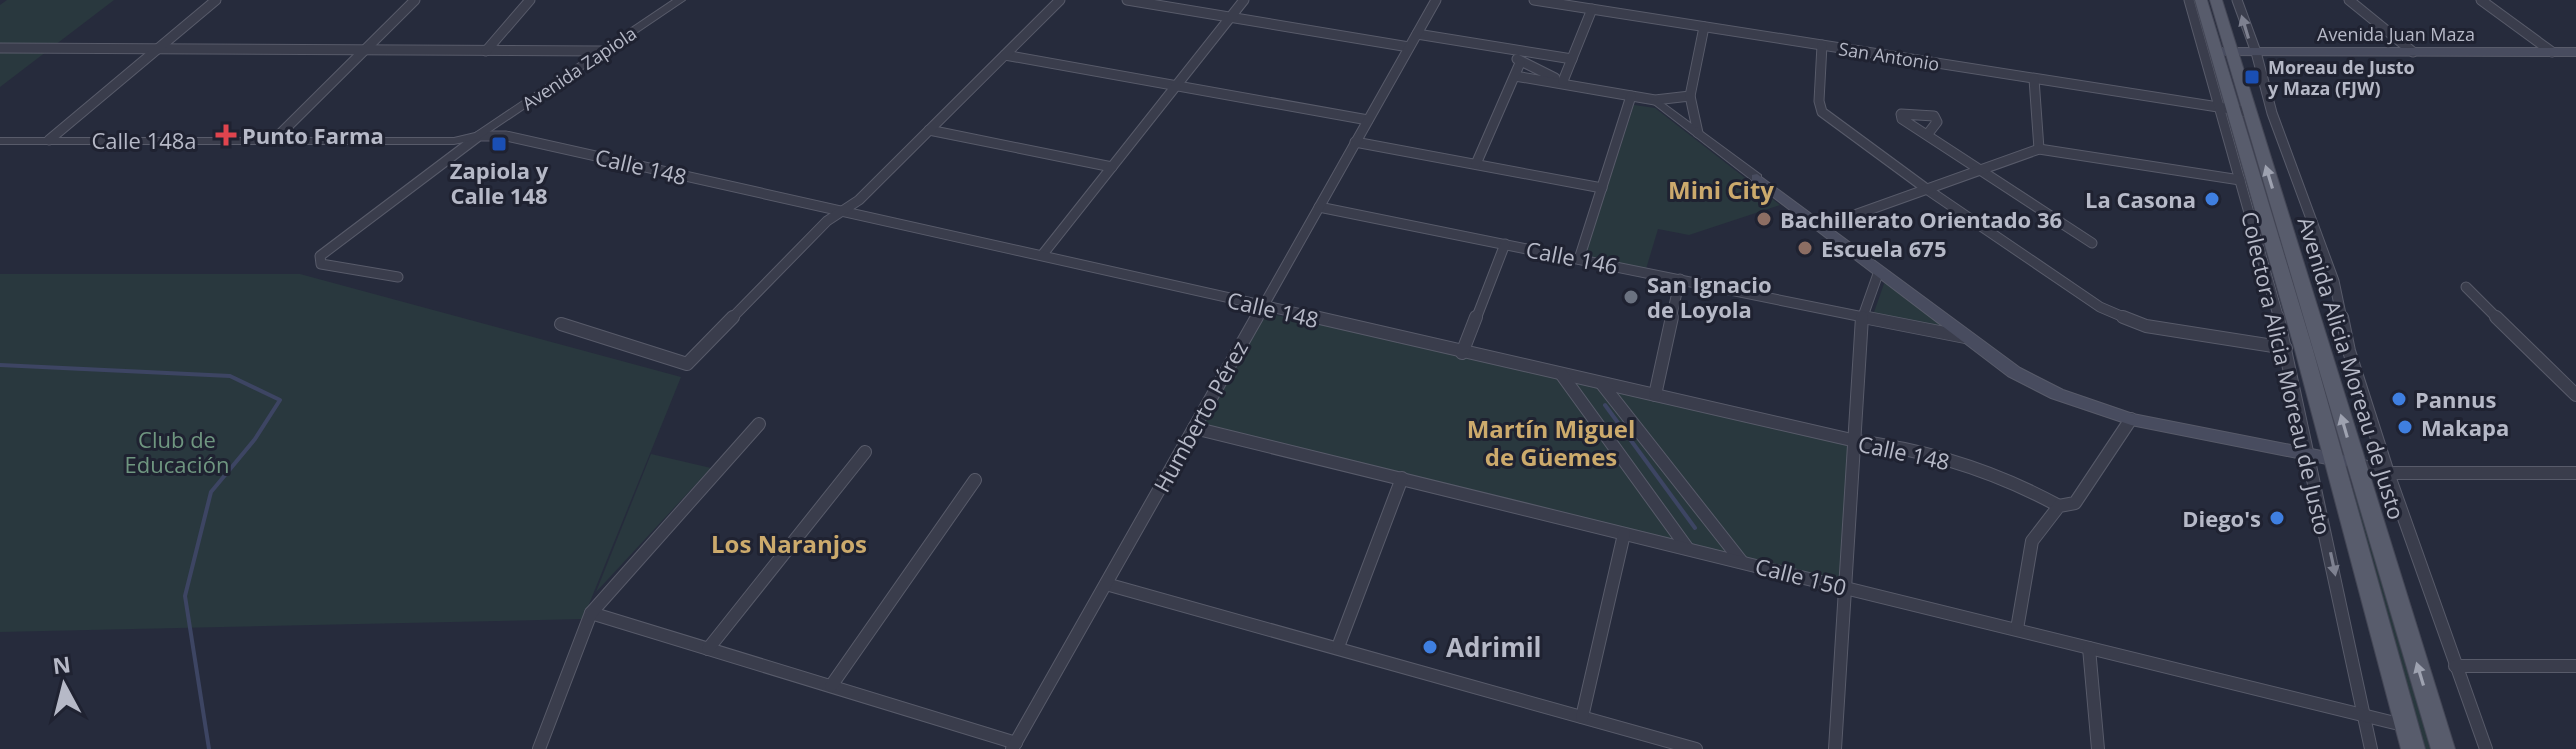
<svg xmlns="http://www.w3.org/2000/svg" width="2576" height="749" font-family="'Open Sans',sans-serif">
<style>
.green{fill:#29383e}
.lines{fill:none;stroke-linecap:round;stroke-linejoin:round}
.stream{stroke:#3d4563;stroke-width:4}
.minor-far1-casing{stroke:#585b6a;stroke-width:11}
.minor-casing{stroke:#585b6a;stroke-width:14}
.tertiary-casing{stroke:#585b6a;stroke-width:2}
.secondary-casing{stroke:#585b6a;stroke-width:2}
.primary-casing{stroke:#434655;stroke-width:2}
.minor-far1{stroke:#3a3d4c;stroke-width:9}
.minor{stroke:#3a3d4c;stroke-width:12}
.tertiary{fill:#3a3d4c;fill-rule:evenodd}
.secondary{fill:#484c5f;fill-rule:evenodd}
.primary{fill:#585c6c;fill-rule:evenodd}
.oneway{fill:#7e8190}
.oneway2{fill:#9ea2b0}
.transit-dot{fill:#1a4fb4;stroke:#1f2231;stroke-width:3}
.health-dot{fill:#e0444e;stroke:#1f2231;stroke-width:3}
.shop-dot{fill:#3f7fe0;stroke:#1f2231;stroke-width:3}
.education-dot{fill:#8d6e63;stroke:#1f2231;stroke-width:3}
.worship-dot{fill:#6b7280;stroke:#1f2231;stroke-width:3}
.labels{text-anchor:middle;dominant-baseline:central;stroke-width:6;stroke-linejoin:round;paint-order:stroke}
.far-street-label{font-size:18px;fill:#b6b9c7;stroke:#1f2231}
.far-poi-label{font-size:18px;font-weight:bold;fill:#b6b9c7;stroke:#1f2231;text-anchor:start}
.poi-label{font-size:22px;font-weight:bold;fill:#b6b9c7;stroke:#1f2231;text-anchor:start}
.street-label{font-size:22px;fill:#b6b9c7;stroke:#1f2231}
.park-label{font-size:22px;fill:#6f9680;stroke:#1f2231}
.neighbourhood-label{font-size:24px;font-weight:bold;fill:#ccaa6c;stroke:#1f2231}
.near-poi-label{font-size:26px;font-weight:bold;fill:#b6b9c7;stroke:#1f2231;text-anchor:start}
</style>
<rect width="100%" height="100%" fill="#262b3c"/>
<!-- green -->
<g class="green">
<path d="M 7,0 L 114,0 L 0,87 L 0,5 Z"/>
<path d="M 1634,105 L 1655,108 L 1780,205 L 1689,235 L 1658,229 L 1646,269 L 1585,256 Z"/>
<path d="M 0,274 L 300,274 L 681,377 L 583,619 L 0,632 Z"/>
<path d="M 1886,278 L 1957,334 L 1872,318 Z"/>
<path d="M 1267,313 L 1852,442 L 1842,581 L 1203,425 Z"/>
<path d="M 651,454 L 711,468 L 596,592 Z"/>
<path d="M 2352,488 L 2358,489 L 2434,749 L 2425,749 Z"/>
</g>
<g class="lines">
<!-- stream -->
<g class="stream">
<path d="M 0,365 L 230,376 L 280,400 L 255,439 L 211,492 L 185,596 L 209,749"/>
<path d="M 1605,405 L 1695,528"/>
</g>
<!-- minor-far1 casing -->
<g class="minor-far1-casing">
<g id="minor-far1">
<path d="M 1127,0 L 1409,47"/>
<path d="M 1534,0 L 2250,112"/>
<path d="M 2189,0 L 2279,319"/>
<path d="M 2237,0 L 2256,52 L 2272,113 L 2334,281 L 2342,319"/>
<path d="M 2349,0 L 2413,52"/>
<path d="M 2481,0 L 2552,52"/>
<path d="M 1417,34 L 1572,59"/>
<path d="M 1822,45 L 1819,101 L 1822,112 L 1928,190 L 2100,307 L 2128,319"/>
<path d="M 0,48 L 604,51"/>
<path d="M 486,51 L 530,0"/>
<path d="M 1005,55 L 1368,120"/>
<path d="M 1517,59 L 1555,78"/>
<path d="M 1515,76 L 1655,100 L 1690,96"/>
<path d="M 2034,79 L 2039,149"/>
<path d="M 1563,81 L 1592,9"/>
<path d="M 929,130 L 1112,167"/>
<path d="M 1698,133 L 1690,96 L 1704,27"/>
<path d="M 1927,135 L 1937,122 L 1934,116 L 1901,114 L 1902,119 L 2092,243"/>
<path d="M 49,140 L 216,0"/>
<path d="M 274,140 L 415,0"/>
<path d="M 1355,142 L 1602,188"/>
<path d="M 1476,164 L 1520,63"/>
<path d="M 1319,207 L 1873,319"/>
<path d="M 1821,227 L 2039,149 L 2240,180"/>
<path d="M 1043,254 L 1244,0"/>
<path d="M 1579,259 L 1631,96"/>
<path d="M 398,277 L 321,264 L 320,256 L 479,136 L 506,136 L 1324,319"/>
<path d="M 2466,287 L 2498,319"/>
<path d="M 731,319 L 827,221 L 859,200 L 1060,0"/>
<path d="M 1256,319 L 1436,0"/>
<path d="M 1476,319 L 1505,244"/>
<path d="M 1671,319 L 1680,279"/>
<path d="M 1862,319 L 1879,271"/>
</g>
</g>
<!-- minor casing -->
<g class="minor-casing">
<g id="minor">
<path d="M 1315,317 L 1856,441 C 1928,450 1995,471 2059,506"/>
<path d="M 1863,317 L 1965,337"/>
<path d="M 2123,317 L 2146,326 L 2286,348"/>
<path d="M 2278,317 L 2371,749"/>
<path d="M 2342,317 L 2349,351 L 2388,473 L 2486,749"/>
<path d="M 2496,317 L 2576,395"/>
<path d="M 561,324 L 687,364 L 733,317"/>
<path d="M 1462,353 L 1476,317"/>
<path d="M 1562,375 L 1688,549"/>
<path d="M 1602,384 L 1742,562"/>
<path d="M 1655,395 L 1672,317"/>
<path d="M 1194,428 L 2407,726"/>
<path d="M 2356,464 L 2388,473 L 2576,473"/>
<path d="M 1106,584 L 1696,749"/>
<path d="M 591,613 L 1016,743"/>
<path d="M 2017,629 L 2032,541 L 2059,506 L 2075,503 L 2131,419"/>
<path d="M 1338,647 L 1402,478"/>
<path d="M 2089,648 L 2098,749"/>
<path d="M 708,649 L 865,452"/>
<path d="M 2455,666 L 2576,666"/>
<path d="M 831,686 L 975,480"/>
<path d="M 1582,717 L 1624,534"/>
<path d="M 539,749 L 591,613 L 759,424"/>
<path d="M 1012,749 L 1257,317"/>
<path d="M 1835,749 L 1862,317"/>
</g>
</g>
<!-- tertiary casing -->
<g class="tertiary-casing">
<g id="tertiary">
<path d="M 673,0 L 685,0 L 479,139 L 454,144 L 0,144 L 0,138 L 454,138 L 475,133 Z"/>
<path d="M 1655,97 L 1761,175 L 1761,181 L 1753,181 L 1651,102 L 1650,100 Z"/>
</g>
</g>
<!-- secondary casing -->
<g class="secondary-casing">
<g id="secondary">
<path d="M 2215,48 L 2576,48 L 2576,56 L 2211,55 L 2211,49 Z"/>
<path d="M 1757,174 L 2020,368 L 2063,390 L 2133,414 L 2342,455 L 2348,457 L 2351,461 L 2348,465 L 2342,467 L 2131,425 L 2051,398 L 2008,376 L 1752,181 L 1752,175 Z"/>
</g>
</g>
<!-- primary casing -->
<g class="primary-casing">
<g id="primary">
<path d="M 2195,0 L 2207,0 L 2313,350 L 2425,749 L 2401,749 L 2295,350 Z"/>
<path d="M 2210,0 L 2222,0 L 2455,749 L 2431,749 Z"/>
</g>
</g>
<!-- minor-far1 -->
<use href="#minor-far1" class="minor-far1"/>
<!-- minor -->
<use href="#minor" class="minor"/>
<!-- tertiary -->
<use href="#tertiary" class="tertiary"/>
<!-- secondary -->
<use href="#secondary" class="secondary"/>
<!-- primary -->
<use href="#primary" class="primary"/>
</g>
<!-- one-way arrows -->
<defs><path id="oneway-solid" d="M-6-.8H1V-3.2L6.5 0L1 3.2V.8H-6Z" transform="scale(2)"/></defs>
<g class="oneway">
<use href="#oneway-solid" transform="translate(2245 27) rotate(-107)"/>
<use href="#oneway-solid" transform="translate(2333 564) rotate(78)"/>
</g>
<g class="oneway2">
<use href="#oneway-solid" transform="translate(2269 177) rotate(-107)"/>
<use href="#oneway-solid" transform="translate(2344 426) rotate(-106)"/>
<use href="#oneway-solid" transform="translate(2420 674) rotate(-107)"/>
</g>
<!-- markers -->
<g class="transit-dot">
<rect x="2244" y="69" width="16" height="16" rx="4"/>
<rect x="491" y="136" width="16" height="16" rx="4"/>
</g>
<path class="health-dot" d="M222 123h8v8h8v8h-8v8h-8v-8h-8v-8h8z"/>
<g class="shop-dot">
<circle cx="2212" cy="199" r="8"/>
<circle cx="2399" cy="399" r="8"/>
<circle cx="2405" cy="427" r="8"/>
<circle cx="2277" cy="518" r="8"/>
<circle cx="1430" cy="647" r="8"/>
</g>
<g class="education-dot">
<circle cx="1764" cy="219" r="8"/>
<circle cx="1805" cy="248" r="8"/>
</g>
<circle class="worship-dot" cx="1631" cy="297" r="8"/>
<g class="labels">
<!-- far-street labels -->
<g class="far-street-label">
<text x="2396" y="34">Avenida Juan Maza</text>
<text transform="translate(1889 56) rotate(9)">San Antonio</text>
<text transform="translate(579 68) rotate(-34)">Avenida Zapiola</text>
</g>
<!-- far-poi labels -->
<g class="far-poi-label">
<text x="2268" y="67">Moreau de Justo<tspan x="2268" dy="21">y Maza (FJW)</tspan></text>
</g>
<!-- poi labels -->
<g class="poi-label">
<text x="242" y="135">Punto Farma</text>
<text x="499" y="170" text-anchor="middle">Zapiola y<tspan x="499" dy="25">Calle 148</tspan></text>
<text x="2196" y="199" text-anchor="end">La Casona</text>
<text x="1780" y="219">Bachillerato Orientado 36</text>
<text x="1821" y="248">Escuela 675</text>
<text x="1647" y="284">San Ignacio<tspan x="1647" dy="25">de Loyola</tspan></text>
<text x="2415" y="399">Pannus</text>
<text x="2421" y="427">Makapa</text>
<text x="2261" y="518" text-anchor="end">Diego's</text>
</g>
<!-- street labels -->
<g class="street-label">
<text x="144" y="140">Calle 148a</text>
<text transform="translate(641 166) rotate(13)">Calle 148</text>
<text transform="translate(1572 257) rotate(11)">Calle 146</text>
<text transform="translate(1273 309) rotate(13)">Calle 148</text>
<text transform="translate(2352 368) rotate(73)">Avenida Alicia Moreau de Justo</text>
<text transform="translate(2287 373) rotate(77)">Colectora Alicia Moreau de Justo</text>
<text transform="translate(1200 416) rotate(-61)">Humberto Pérez</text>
<text transform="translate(1904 452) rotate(12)">Calle 148</text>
<text transform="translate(1801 576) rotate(14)">Calle 150</text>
</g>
<!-- park labels -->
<g class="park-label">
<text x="177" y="439">Club de<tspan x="177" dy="25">Educación</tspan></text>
</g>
<!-- neighbourhood labels -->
<g class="neighbourhood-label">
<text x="1721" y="189">Mini City</text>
<text x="1551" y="428">Martín Miguel<tspan x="1551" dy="28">de Güemes</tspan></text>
<text x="789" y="543">Los Naranjos</text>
</g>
<!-- near-poi labels -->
<g class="near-poi-label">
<text x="1446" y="647">Adrimil</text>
</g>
</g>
<!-- north arrow -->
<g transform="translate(64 685) rotate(353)" stroke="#1f2231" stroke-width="6" paint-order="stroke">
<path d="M0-6L14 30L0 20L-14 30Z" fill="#b6b9c7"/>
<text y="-12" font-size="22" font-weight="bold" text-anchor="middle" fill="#b6b9c7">N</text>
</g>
</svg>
